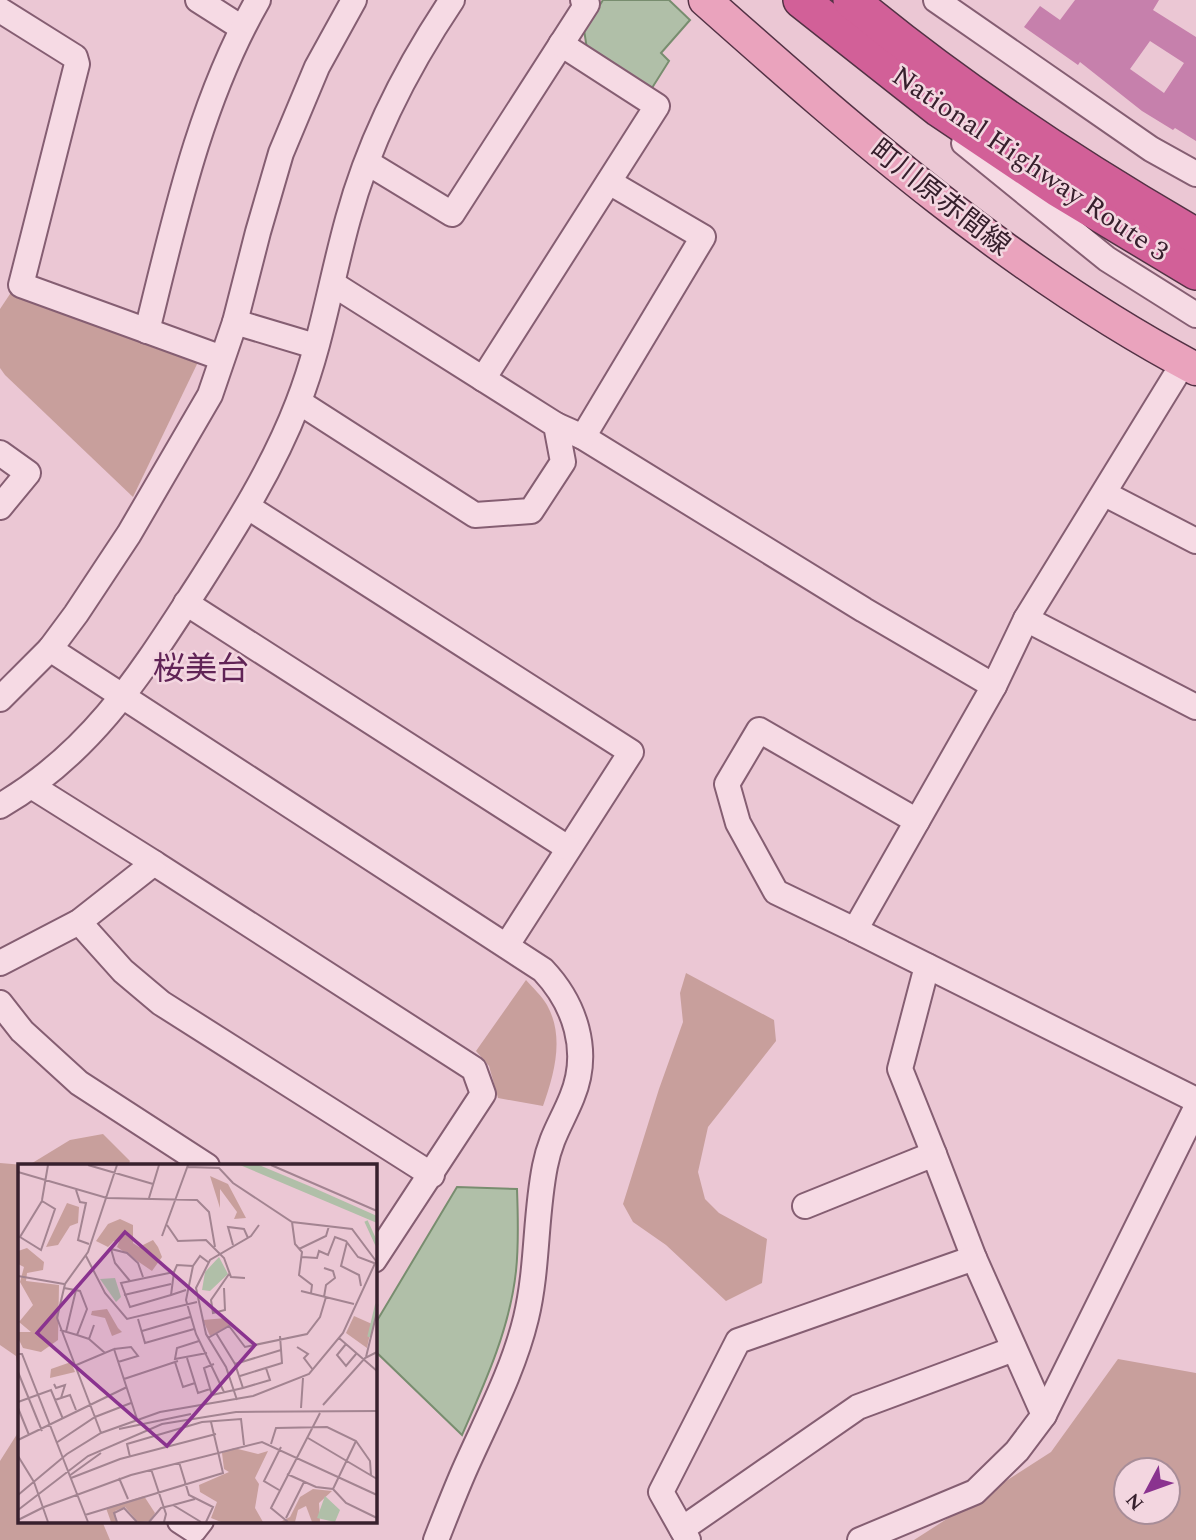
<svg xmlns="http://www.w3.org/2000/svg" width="1196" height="1540" font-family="Spectral,'Noto Sans JP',serif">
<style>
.green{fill:#c89f9c;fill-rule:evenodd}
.water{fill:#b0bfa8;stroke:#788d6f;stroke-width:2}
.building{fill:#c680ac;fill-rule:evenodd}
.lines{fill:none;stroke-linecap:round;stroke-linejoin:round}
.minor-casing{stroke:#855e72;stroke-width:28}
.major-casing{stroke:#533245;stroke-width:35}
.highway-casing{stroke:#533245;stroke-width:38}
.minor{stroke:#f6dae4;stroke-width:24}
.major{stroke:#eaa3bd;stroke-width:32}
.highway{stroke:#d26098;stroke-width:35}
.labels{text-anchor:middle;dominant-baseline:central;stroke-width:5;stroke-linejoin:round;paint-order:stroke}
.street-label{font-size:28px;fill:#37202d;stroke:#f3d6e0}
.quarter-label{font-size:32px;fill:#602356;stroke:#f3d6e0}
.inset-river{fill:none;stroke:#b0bfa8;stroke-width:3.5}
.inset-road{fill:none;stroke:#a38491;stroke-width:2}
.view{fill:#8a338f;fill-opacity:0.15;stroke:#8a338f;stroke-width:3.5}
.inset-edge{fill:none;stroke:#37202d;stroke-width:3.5}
</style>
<rect width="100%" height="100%" fill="#ebc7d4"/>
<!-- green -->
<g class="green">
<path d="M 12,291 L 199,360 L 133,497 L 5,375 L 0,368 L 0,309 Z"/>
<path d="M 686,973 L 774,1020 L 776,1041 L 708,1127 L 698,1172 L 705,1199 L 719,1213 L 767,1239 L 762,1283 L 726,1301 L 666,1245 L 633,1222 L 623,1204 L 659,1089 L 683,1022 L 680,993 Z"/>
<path d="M 526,980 C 533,988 542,996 547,1005 C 565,1037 554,1075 543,1106 L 498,1098 L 489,1066 L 476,1051 Z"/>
<path d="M 103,1134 L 130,1161 L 128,1165 L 29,1165 L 70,1140 Z"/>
<path d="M 0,1163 L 24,1165 L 19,1166 L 19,1377 L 16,1356 L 0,1345 Z"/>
<path d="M 1118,1359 L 1196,1373 L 1196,1540 L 914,1540 L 1051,1452 ZM 1126,1470 L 1168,1470 L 1168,1512 L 1126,1512 Z"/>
<path d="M 19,1431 L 19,1521 L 102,1521 L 110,1540 L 0,1540 L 0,1461 Z"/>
</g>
<!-- water -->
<g class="water">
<path d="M 603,0 L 669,0 L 690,20 L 661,53 L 669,61 L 652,88 L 587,49 L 584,30 Z"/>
<path d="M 457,1187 L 517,1189 C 518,1216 519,1244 516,1271 C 510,1328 485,1383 462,1435 L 374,1350 L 375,1324 Z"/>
</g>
<!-- building -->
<path class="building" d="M 1075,0 L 1159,0 L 1153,10 L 1196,37 L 1196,141 L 1175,128 L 1173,130 L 1142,111 L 1080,62 L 1078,65 L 1024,27 L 1040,6 L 1060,20 ZM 1150,41 L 1184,63 L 1164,93 L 1130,69 Z"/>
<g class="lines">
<!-- minor casing -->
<g class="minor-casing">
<g id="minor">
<path d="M 198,0 L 242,28"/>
<path d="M 936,0 L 1151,149 L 1196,174"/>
<path d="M 0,10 L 75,57 L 77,64 L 21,285 L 222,358"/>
<path d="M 964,143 L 1107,259 L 1196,315"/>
<path d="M 368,163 L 452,214 L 587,4 L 583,0"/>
<path d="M 235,322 L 315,346"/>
<path d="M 147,331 C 175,218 200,101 258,0"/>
<path d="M 1184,362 L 1026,619 L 994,686 L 855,930 L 1196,1100"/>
<path d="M 483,379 L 657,106 L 561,44"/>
<path d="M 299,402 L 475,515 L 531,511 L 563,462 L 556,425 L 333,284"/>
<path d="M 556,425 L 583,437 L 864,610 L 994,686"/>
<path d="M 583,437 L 703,237 L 609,182"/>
<path d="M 0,453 L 28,473 L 0,507"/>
<path d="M 1105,494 L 1196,541"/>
<path d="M 248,507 L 631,752 L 507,945"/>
<path d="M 186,603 L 568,848"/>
<path d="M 1026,619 L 1196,707"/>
<path d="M 50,649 L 543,970 C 575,1004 591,1051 572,1097 C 562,1122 551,1136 545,1166 C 535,1216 538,1268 526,1318 C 513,1372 486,1421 464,1471 C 454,1494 445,1517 436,1540"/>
<path d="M 0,699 L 50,649 L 76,614 L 129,534 L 210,395 L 235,322 L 258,232 L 281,153 L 317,67 L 354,0"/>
<path d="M 0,806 C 94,751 141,673 199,584 C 236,526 273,468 298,403 C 321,345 331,280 348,219 C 369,141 407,67 452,0"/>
<path d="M 154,863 L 474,1069 L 483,1094 L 374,1260"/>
<path d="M 79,922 L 123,971 L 161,1003 L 432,1175"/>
<path d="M 855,930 L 776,892 L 738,823 L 727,784 L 759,730 L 917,821"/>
<path d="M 0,963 L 79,922 L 154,863 L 33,787"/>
<path d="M 927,966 L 900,1069 L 934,1154"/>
<path d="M 0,1003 L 22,1031 L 79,1083 L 207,1166"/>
<path d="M 805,1206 L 934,1154 L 974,1258"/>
<path d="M 180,1521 L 194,1530 L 201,1521"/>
<path d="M 682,1529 L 858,1407 L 1014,1349"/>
<path d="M 688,1540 L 661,1492 L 738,1341 L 974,1258 L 1044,1415"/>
<path d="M 860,1540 L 975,1492 L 1017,1451 L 1044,1415 L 1196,1108"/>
</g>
</g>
<!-- major casing -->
<g class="major-casing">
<path id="major" d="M 705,0 C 858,136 1014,273 1196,369"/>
</g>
<!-- highway casing -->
<g class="highway-casing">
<g id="highway">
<path d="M 801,0 L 939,109 L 1058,189 L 1196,272"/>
<path d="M 851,0 C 958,89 1075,166 1196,236"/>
</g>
</g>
<!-- minor -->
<use href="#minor" class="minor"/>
<!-- major -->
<use href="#major" class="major"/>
<!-- highway -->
<use href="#highway" class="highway"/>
</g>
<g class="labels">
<!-- street labels -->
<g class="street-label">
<text transform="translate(1030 164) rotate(34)">National Highway Route 3</text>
<text transform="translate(940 198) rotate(38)">町川原赤間線</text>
</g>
<!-- quarter labels -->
<g class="quarter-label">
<text x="201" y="669">桜美台</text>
</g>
</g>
<!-- overview -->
<g transform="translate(18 1164)">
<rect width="359" height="359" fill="#ebc7d4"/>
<path d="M 192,12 L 210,20 L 228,54 L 216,55 L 219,48 L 202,25 L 202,44 ZM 49,39 L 61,43 L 60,59 L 52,62 L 40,81 L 28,83 ZM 102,55 L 115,61 L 115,79 L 121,83 L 135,76 L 140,83 L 144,93 L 134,107 L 99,83 L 101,78 L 96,77 L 90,83 L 78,77 L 90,60 ZM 9,84 L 26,98 L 25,106 L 9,109 L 8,117 L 41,121 L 40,176 L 23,188 L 5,184 L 0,174 L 0,168 L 13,168 L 1,158 L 15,141 L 2,118 L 6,103 L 0,100 L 0,87 ZM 89,145 L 100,164 L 104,168 L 94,172 L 87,154 L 73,151 L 74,147 ZM 336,152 L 354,160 L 349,184 L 328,169 ZM 208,154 L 212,161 L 192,172 L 185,156 ZM 53,198 L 57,208 L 32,214 L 33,205 ZM 216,284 L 240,290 L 250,287 L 237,314 L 241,320 L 237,344 L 245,358 L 203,358 L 193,354 L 199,338 L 182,328 L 181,321 L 211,308 L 206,305 L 204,289 ZM 295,325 L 314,327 L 301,339 L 302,358 L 294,358 L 288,342 L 280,346 L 277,358 L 262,358 L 272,353 L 282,333 ZM 126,332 L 137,349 L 132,357 L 120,358 L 107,343 L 97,347 L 98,358 L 93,358 L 88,344 Z" fill="#c89f9c"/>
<path d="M 222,1 L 241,1 L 296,24 L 359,52 L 359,59 ZM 201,93 L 210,110 L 192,127 L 184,126 L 187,108 ZM 97,114 L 103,133 L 98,138 L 82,115 ZM 307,332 L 322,346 L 317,358 L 299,354 Z" fill="#b0bfa8"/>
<path class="inset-river" d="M 348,57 L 359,81M 351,173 L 359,140"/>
<path class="inset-road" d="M 70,1 L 135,20M 253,1 L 359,47M 169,3 L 201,4 L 215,19 L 274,58 L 334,65 L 358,97M 0,8 L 89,34 L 179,36 L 191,48 L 197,83M 58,26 L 62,38 L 68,39 L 60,76 L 71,80M 131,34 L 141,1M 24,36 L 30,1M 24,37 L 37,45 L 23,86 L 2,73 ZM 274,58 L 277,80 L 284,88 L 281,111 L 294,121 L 293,129M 149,61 L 160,77 L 188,76 L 206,94 L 213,113 L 227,114M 144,72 L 170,1M 329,78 L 323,102 L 341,111 L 343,122M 215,81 L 210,63 L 226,65 L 230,74M 281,85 L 308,72 L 311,62M 68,92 L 87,129 L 109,155 L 179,138M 284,93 L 299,94 L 301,87 L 310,91 L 317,73 L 328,77 L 340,93 L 356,99M 190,98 L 182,92 L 175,102 L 168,136 L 178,170 L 206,228M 0,112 L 46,120M 112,117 L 97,99 L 93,85 L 109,89 L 120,99 L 125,113M 206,124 L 207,146 L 195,149 L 193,136 L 211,110M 168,126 L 153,131 L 156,108 L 159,101 L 175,102M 283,127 L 336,140M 106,131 L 153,120M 153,131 L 112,143 L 103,119 L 156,108M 306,133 L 308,121 L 317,114 L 315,107 L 306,104M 120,155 L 127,179 L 176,165M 42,166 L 59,171 L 69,145 L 62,127 L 46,124M 124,167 L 172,153M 48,168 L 58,126M 198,169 L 217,200 L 225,224 L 252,216 L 248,204M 59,171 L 71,175 L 76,161M 190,174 L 211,162 L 227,183 L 289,170 L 302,153 L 308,133M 321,174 L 359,207M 71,175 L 87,189M 181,177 L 159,184 L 157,195 L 189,189M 328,180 L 319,191 L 328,202 L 338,190M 279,183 L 290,190 L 286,194 L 295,206M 96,185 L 113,183 L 120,192 L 100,198M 0,190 L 4,190 L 70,358M 348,193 L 359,148M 169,194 L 180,229 L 192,225M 157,198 L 165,223 L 177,219M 196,200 L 186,204 L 194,231 L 225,224M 217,200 L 263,186M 56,202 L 96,185 L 119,255M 0,208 L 24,267M 222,212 L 264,199 L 262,172M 106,215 L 160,197M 36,220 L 38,224 L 47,221 L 43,234M 37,236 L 52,231 L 58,246M 219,236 L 208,203 L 188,170 L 178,124 L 192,96 L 233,72 L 241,61M 0,238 L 33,226 L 45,255M 305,241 L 347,194 L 359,188M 0,244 L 11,271M 283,244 L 285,214M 101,265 L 173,250M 83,269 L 39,154 L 47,120 L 70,88 L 99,1M 290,274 L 359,315M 0,276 L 109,223M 38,279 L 77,253 L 113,239M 253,280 L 258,264 L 309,263 L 338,277 L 352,297 L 353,311M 0,292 L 16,318M 112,293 L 109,280 L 184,258 L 223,255 L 226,281M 161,298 L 171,331 L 195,343 L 188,358M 133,305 L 148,350 L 146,358M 269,310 L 298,323 L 315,325 L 328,339 L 359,354M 51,312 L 83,289M 53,314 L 102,295 L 198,270M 101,314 L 110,335M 16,318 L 30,358M 315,325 L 338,277M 261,326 L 246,317 L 263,283M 0,331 L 49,290 L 83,269 L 142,248 L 235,232 L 291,210 L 325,169 L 359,95M 155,341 L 177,335M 26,343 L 113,311 L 244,278 L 359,331M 0,346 L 70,292 L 144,260 L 218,248 L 359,247M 67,351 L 205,309 L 193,258M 268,354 L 286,318M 0,356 L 26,343M 99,358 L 96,349 L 106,344 L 119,358M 131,358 L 143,344 L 155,341 L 183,358M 270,358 L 253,344 L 302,249"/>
<path class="view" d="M 107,68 L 237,181 L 149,282 L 19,169 Z"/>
<rect width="359" height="359" class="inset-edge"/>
</g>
<!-- north arrow -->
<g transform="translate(1147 1491) rotate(229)"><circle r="33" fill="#f3d6e0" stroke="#a88d98" stroke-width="2"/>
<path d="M0-5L12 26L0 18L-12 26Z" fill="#8a338f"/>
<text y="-10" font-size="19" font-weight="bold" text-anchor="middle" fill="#37202d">N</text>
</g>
</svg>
